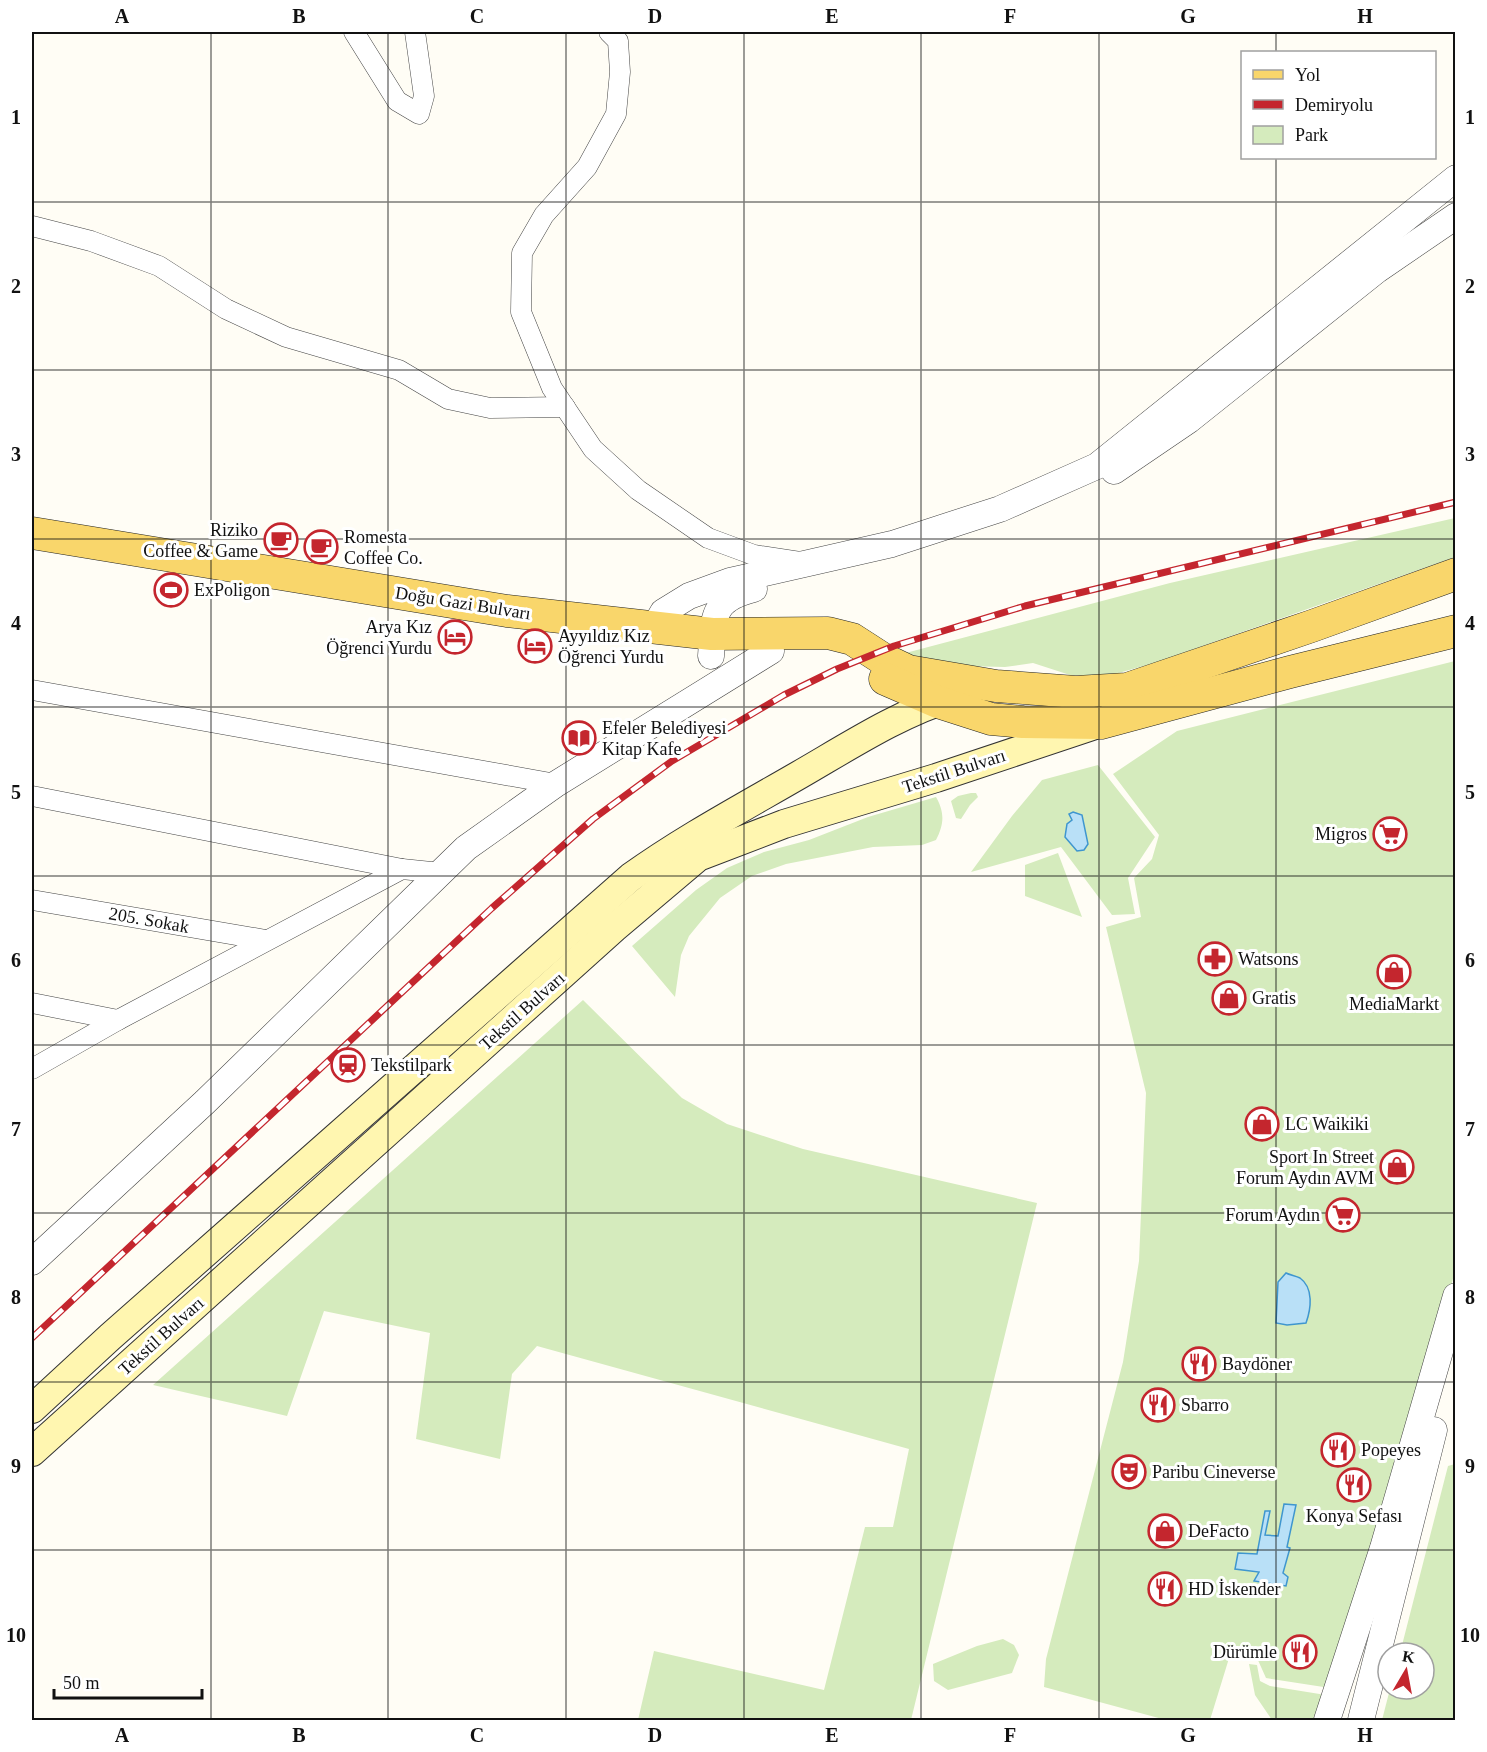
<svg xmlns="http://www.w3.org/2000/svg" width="1487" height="1752" font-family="'Times New Roman',serif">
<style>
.green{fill:#d5ebbd}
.water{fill:#b9e0f7;stroke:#3f96cf;stroke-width:1.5}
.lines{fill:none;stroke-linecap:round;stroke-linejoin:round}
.minor-casing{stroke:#444;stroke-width:21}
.tertiary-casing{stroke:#444;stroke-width:27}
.secondary-casing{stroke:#333;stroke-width:30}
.primary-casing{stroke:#222;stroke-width:33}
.minor{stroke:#fff;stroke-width:20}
.tertiary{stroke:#fff;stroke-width:26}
.secondary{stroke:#fff6b0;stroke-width:28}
.primary{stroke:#f9d66b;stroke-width:32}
.rail-casing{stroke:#c4262e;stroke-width:7}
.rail{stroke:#fff;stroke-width:4.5;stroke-dasharray:14;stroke-linecap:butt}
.grid{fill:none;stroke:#111;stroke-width:1.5;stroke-opacity:0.55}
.labels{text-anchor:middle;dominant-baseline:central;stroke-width:6;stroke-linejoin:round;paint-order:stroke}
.poi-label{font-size:18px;fill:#111;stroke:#fff;text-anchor:start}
.street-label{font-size:18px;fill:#111;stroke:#fff}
.neatline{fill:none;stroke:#111;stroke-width:2}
.grid-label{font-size:20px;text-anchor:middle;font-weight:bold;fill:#111}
</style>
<rect width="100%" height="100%" fill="#fffdf5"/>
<!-- green -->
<g class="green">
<path d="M 1455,518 L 1455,557 L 1154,663 L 1115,674 L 1087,676 L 1070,675 L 1033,663 L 1005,667 L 962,666 L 898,655 L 1170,583 Z"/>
<path d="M 1455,661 L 1455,1271 L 1437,1340 L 1330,1688 L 1266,1678 L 1257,1658 L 1230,1655 L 1210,1720 L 1166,1720 L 1044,1687 L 1046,1659 L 1123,1362 L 1139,1261 L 1146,1093 L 1106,927 L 1141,917 L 1134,878 L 1152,859 L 1159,835 L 1113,774 L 1177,731 Z"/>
<path d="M 1098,765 L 1155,837 L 1128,878 L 1135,914 L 1112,915 L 1061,847 L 971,872 L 1012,816 L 1042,780 Z"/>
<path d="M 971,793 L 976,793 L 978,797 L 970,805 L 961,819 L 956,818 L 951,801 L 958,796 Z"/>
<path d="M 936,797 C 945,813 944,824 936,840 L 922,845 L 873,847 L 786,864 L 752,876 L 720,898 L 689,936 L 681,955 L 675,997 L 632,946 L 696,890 L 727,868 L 764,852 L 809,840 L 868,817 Z"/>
<path d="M 1058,853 L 1082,917 L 1025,896 L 1025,865 Z"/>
<path d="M 583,1000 L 682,1098 L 727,1124 L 803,1149 L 1037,1203 L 911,1720 L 638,1720 L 654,1651 L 824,1690 L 865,1527 L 893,1527 L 909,1449 L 537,1346 L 512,1374 L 500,1459 L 416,1439 L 430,1333 L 324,1311 L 287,1416 L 153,1385 Z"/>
<path d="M 1455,1464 L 1455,1720 L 1382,1720 L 1390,1689 L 1424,1689 L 1424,1653 L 1400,1653 L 1448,1466 Z"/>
<path d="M 1003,1639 L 1014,1645 L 1019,1655 L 1012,1673 L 948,1690 L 934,1681 L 933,1664 L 977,1646 Z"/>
<path d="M 1249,1664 L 1257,1665 L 1260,1681 L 1270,1686 L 1332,1696 L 1323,1720 L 1272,1720 L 1255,1695 Z"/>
</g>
<!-- water -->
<g class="water">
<path d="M 1073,812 L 1082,815 L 1088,844 L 1084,850 L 1077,851 L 1065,837 L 1067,824 L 1072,820 L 1069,814 Z"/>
<path d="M 1286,1273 C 1290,1275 1296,1276 1300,1278 C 1314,1288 1311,1309 1306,1323 L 1287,1325 L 1276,1323 L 1278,1282 Z"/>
<path d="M 1284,1504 L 1296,1505 L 1287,1547 L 1290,1548 L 1283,1573 L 1288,1577 L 1286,1586 L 1254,1581 L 1259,1572 L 1235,1569 L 1238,1553 L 1257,1554 L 1265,1511 L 1270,1511 L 1265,1535 L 1278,1536 Z"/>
</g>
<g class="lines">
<!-- minor casing -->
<g class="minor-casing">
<g id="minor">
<path d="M 354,32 L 397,101 L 419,114 L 424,96 L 415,32"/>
<path d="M 609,32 L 618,41 L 620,72 L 616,114 L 587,167 L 544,215 L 522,253 L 521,312 L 552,388 L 593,449 L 638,490 L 708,538 L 754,555 L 800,562"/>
<path d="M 32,226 L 91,241 L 159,266 L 226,309 L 286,337 L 399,370 L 448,399 L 490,408 L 565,407"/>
<path d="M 32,690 L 556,784"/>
<path d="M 32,796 L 402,869"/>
<path d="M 32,900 L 266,940"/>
<path d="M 32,1003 L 118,1020"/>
<path d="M 32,1069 L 118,1020 L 402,869 L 441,873"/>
</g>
</g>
<!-- tertiary casing -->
<g class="tertiary-casing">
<g id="tertiary">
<path d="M 1114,471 L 1189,420 L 1377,270 L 1456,216"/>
<path d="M 653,629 L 663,612 L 689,596 L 730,581 L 892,544 L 1000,509 L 1097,466 L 1456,178"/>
<path d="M 711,656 C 714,616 711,600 754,589"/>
<path d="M 32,1262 L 205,1102 L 466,848 L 556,784 L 771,651"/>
<path d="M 1327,1720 L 1383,1548 L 1456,1296"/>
<path d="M 1361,1720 L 1434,1430"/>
</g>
</g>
<!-- secondary casing -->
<g class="secondary-casing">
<g id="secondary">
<path d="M 32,1409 L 110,1337 L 631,877 C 684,839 742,808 799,775 C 846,748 901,712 953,697"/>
<path d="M 32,1452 L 614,928 L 698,857 L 784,824 L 936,778 L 1092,726"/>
</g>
</g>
<!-- primary casing -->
<g class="primary-casing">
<g id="primary">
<path d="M 32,533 L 507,611 L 712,634 L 828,633 L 852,639 L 883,659 L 908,671 L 996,686 L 1076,692 L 1127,689 L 1312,626 L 1456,574"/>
<path d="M 885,679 L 938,702 L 991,719 L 1023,722 L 1101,723 L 1290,672 L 1456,631"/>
</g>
</g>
<!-- minor -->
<use href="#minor" class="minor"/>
<!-- tertiary -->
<use href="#tertiary" class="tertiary"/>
<!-- secondary -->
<use href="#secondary" class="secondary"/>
<!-- primary -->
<use href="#primary" class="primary"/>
<!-- rail casing -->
<g class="rail-casing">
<path id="rail" d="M 32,1338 L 492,908 L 593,819 L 672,761 L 784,695 L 837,669 L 894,646 L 1025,606 L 1456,502"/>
</g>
<!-- rail -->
<use href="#rail" class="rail"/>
</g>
<!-- grid -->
<path class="grid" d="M 211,32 L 211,1720M 388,32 L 388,1720M 566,32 L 566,1720M 744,32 L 744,1720M 921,32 L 921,1720M 1099,32 L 1099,1720M 1276,32 L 1276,52M 1276,158 L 1276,1720M 32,202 L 1456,202M 32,370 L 1456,370M 32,539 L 1456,539M 32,707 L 1456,707M 32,876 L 1456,876M 32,1045 L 1456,1045M 32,1213 L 1456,1213M 32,1382 L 1456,1382M 32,1550 L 1456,1550"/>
<!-- icons -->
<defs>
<g id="cafe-ring" transform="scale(1.725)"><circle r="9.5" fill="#fff" stroke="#c4262e" stroke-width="1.5"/><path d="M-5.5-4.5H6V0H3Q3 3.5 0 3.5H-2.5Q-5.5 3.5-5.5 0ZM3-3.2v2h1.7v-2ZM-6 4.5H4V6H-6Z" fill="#c4262e"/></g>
<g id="stadium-ring" transform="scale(1.725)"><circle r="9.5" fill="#fff" stroke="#c4262e" stroke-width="1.5"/><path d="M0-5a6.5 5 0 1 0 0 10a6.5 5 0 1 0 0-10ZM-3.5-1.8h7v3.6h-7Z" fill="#c4262e"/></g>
<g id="hotel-ring" transform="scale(1.725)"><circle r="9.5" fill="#fff" stroke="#c4262e" stroke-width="1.5"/><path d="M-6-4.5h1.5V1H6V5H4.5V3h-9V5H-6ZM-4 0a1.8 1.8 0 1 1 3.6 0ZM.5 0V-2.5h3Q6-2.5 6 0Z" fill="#c4262e"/></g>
<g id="library-ring" transform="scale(1.725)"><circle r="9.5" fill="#fff" stroke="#c4262e" stroke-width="1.5"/><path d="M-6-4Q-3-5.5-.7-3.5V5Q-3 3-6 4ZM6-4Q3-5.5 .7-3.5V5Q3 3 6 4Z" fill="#c4262e"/></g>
<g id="supermarket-ring" transform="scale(1.725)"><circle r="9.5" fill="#fff" stroke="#c4262e" stroke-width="1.5"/><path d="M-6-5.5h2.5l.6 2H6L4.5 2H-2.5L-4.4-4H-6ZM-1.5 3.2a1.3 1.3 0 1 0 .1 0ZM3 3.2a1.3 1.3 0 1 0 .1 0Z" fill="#c4262e"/></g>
<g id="pharmacy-ring" transform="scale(1.725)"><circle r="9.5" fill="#fff" stroke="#c4262e" stroke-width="1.5"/><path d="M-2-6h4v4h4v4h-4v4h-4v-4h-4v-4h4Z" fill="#c4262e"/></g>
<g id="shop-ring" transform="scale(1.725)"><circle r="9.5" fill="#fff" stroke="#c4262e" stroke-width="1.5"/><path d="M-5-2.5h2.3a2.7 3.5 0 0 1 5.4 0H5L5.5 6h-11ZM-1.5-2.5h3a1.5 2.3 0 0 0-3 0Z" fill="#c4262e"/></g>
<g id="station-ring" transform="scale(1.725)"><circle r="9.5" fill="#fff" stroke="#c4262e" stroke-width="1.5"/><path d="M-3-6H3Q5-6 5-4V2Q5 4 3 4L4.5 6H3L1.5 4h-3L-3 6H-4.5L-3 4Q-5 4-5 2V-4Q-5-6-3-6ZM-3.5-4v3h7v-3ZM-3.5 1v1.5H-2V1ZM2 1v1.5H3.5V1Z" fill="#c4262e"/></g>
<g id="restaurant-ring" transform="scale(1.725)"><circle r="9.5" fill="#fff" stroke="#c4262e" stroke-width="1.5"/><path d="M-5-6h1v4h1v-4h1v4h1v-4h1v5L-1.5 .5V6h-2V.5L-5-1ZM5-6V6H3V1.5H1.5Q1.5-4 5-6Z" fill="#c4262e"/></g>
<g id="theatre-ring" transform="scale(1.725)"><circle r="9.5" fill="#fff" stroke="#c4262e" stroke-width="1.5"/><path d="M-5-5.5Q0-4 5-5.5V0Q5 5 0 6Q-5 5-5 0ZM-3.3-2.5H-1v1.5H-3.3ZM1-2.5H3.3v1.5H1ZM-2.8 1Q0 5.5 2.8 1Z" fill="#c4262e"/></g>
</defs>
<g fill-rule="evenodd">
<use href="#cafe-ring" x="281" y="540"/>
<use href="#cafe-ring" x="321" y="547"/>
<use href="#stadium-ring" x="171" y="590"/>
<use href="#hotel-ring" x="455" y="637"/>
<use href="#hotel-ring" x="535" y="646"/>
<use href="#library-ring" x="579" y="738"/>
<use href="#supermarket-ring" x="1390" y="834"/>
<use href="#pharmacy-ring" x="1215" y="959"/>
<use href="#shop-ring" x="1394" y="972"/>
<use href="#shop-ring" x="1229" y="998"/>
<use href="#station-ring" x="348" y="1065"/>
<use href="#shop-ring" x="1262" y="1124"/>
<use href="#shop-ring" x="1397" y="1167"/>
<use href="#supermarket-ring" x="1343" y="1215"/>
<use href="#restaurant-ring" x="1199" y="1364"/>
<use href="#restaurant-ring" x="1158" y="1405"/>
<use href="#restaurant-ring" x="1338" y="1450"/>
<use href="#theatre-ring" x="1129" y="1472"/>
<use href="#restaurant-ring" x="1354" y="1485"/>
<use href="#shop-ring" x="1165" y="1531"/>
<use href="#restaurant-ring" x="1165" y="1589"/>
<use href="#restaurant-ring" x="1300" y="1652"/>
</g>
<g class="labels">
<!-- poi labels -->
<g class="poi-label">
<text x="258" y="530" text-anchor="end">Riziko<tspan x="258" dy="21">Coffee &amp; Game</tspan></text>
<text x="344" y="537">Romesta<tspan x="344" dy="21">Coffee Co.</tspan></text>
<text x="194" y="590">ExPoligon</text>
<text x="432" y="627" text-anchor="end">Arya Kız<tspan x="432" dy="21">Öğrenci Yurdu</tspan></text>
<text x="558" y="636">Ayyıldız Kız<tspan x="558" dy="21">Öğrenci Yurdu</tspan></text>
<text x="602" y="728">Efeler Belediyesi<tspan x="602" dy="21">Kitap Kafe</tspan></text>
<text x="1367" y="834" text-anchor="end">Migros</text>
<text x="1238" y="959">Watsons</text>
<text x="1252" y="998">Gratis</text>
<text x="1394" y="1004" text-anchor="middle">MediaMarkt</text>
<text x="371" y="1065">Tekstilpark</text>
<text x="1285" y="1124">LC Waikiki</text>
<text x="1374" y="1157" text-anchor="end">Sport In Street<tspan x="1374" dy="21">Forum Aydın AVM</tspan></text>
<text x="1320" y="1215" text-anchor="end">Forum Aydın</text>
<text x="1222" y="1364">Baydöner</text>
<text x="1181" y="1405">Sbarro</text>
<text x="1361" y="1450">Popeyes</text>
<text x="1152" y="1472">Paribu Cineverse</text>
<text x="1354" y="1516" text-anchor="middle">Konya Sefası</text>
<text x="1188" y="1531">DeFacto</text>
<text x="1188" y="1589">HD İskender</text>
<text x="1277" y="1652" text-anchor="end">Dürümle</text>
</g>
<!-- street labels -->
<g class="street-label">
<text transform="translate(463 603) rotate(9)">Doğu Gazi Bulvarı</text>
<text transform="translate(954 771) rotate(-18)">Tekstil Bulvarı</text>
<text transform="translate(149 920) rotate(10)">205. Sokak</text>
<text transform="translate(522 1011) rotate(-42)">Tekstil Bulvarı</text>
<text transform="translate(161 1336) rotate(-42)">Tekstil Bulvarı</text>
</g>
</g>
<!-- border -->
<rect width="1487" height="1752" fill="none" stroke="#ffffff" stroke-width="66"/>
<!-- legend -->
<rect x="1241" y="51" width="195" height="108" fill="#ffffff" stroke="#a0a0a0" stroke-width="1.5"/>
<rect x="1253" y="70" width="30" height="9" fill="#f9d66b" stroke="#a0a0a0" stroke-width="1.5"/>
<text x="1295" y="81" font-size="18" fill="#111111">Yol</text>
<rect x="1253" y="100" width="30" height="9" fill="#c4262e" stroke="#a0a0a0" stroke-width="1.5"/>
<text x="1295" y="111" font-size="18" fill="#111111">Demiryolu</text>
<rect x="1253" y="126" width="30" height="18" fill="#d5ebbd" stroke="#a0a0a0" stroke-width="1.5"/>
<text x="1295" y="141" font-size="18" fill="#111111">Park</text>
<!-- north arrow -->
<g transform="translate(1406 1671) rotate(10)"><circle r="28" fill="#ffffff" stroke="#a0a0a0" stroke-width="1.5"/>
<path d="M0-4.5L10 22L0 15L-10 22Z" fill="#c4262e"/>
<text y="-9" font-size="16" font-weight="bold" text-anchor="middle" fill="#111111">K</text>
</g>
<!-- scale -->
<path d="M54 1689v9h148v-9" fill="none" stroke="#111111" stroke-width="3"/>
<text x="63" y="1689" font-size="18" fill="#111111" stroke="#ffffff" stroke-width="4.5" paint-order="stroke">50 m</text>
<rect x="33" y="33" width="1421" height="1686" class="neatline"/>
<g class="grid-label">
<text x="122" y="23">A</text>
<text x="299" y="23">B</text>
<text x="477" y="23">C</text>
<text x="655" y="23">D</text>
<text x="832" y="23">E</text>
<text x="1010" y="23">F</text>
<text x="1188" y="23">G</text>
<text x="1365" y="23">H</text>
<text x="16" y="124">1</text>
<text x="1470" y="124">1</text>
<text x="16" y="293">2</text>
<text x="1470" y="293">2</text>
<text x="16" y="461">3</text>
<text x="1470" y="461">3</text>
<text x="16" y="630">4</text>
<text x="1470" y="630">4</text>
<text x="16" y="799">5</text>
<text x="1470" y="799">5</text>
<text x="16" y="967">6</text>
<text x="1470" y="967">6</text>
<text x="16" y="1136">7</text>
<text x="1470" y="1136">7</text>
<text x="16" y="1304">8</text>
<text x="1470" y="1304">8</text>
<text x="16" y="1473">9</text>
<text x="1470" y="1473">9</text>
<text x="16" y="1642">10</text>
<text x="1470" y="1642">10</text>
<text x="122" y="1742">A</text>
<text x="299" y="1742">B</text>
<text x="477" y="1742">C</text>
<text x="655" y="1742">D</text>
<text x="832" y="1742">E</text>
<text x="1010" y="1742">F</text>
<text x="1188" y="1742">G</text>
<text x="1365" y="1742">H</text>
</g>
</svg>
